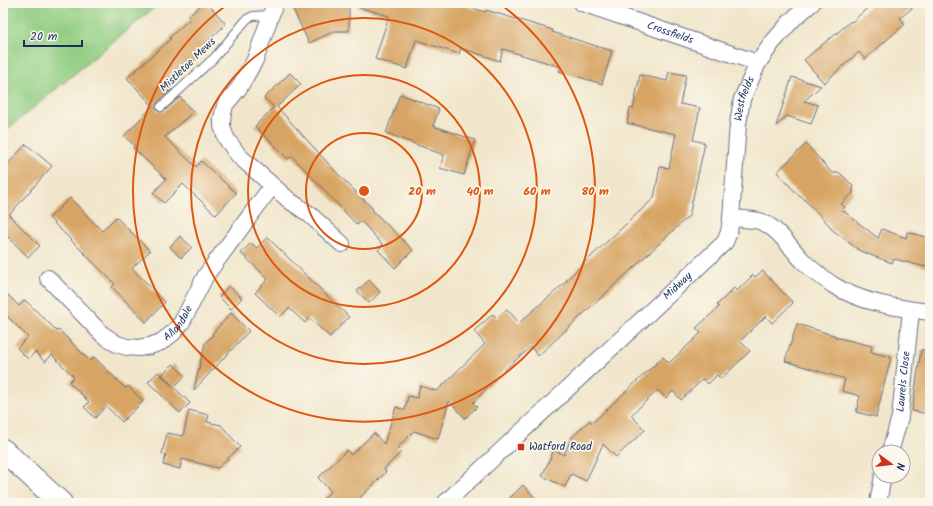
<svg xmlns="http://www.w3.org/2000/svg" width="933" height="506" font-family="Kalam,sans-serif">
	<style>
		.green { fill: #91cd82; stroke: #567e70 }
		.building { fill: #d7a463 }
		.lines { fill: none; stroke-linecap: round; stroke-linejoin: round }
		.service-casing { stroke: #666f84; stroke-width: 10 }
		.minor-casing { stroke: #666f84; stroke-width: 18 }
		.secondary-casing { stroke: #666f84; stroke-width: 24 }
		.service { stroke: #fff; stroke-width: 8 }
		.minor { stroke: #fff; stroke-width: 16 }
		.secondary { stroke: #fff; stroke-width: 22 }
		.ring { fill: none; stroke: #de5710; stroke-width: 2 }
		.poi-dot { fill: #c8321e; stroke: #fbf7ec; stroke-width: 1.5 }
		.labels { text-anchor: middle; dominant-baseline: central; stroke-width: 3.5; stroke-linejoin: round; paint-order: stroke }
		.street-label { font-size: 11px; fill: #1b2f5e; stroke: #fbf7ec }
		.poi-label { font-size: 11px; fill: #1b2f5e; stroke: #fbf7ec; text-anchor: start }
		.centre { fill: #de5710; stroke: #fbf7ec; stroke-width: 2 }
		.ring-label { font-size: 12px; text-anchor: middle; font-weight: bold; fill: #de5710; stroke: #fbf7ec; stroke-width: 3.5; stroke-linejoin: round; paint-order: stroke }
	</style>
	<rect width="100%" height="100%" fill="#fbf7ec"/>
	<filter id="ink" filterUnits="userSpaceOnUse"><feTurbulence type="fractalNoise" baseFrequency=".025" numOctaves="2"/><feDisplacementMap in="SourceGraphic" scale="8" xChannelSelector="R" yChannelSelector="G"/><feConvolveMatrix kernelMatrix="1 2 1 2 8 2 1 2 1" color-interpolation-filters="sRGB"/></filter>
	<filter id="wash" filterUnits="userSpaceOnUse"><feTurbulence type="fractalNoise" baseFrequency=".012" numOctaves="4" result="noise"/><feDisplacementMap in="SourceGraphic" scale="16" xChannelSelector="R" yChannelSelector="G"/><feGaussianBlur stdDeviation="0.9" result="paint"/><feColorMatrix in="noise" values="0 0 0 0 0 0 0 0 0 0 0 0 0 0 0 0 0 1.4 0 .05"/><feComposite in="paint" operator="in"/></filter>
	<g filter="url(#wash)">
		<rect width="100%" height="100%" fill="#f1e6cb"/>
		<path class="green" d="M3,3H160L3,133Z"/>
		<g id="blocks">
			<path class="building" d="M203,3H207L226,24L205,44L208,47L168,85L172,89L157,103L156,108L159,112H163L180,97L193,112L165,137L196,167L201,161L236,193L216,215L183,184L164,203L153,193L166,179L133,148L135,146L124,136L153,106L127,78L171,39L169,38L191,18L189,16Z
				M290,3H349V31H335L309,43Z
				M358,3H456L485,12L486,10L553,30L552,32L612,51L602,84L559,71L561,67L503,49L500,61L461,48L459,54L416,40L407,69L375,59L389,16L358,7Z
				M873,3H918L900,18L905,24L865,59L859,52L824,83L804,60L830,38V39L851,21L852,22Z
				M669,72L686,75L680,104L700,108L693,140L705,143L689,216L538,356L531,347L501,373L473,403L477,407L465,418L449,401L438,439L414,431L397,448L401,452L384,469L386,472L355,503H319L331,491L318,478L347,450L351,455L374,433L384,444L396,407L405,410L408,396L417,398L420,386L437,391L485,344L474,331L493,314L497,318L507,309L519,323L567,281L566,280L654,198L660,167L669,168L676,134L627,123L630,108L633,109L640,75L667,81Z
				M290,73L301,84L277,107L337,173L373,209L372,210L413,250L395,268L378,250L383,245L361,221L357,225L292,156L288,159L255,126L274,107L264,98Z
				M792,77L821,86L804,101L818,105L811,124L787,116L776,126Z
				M400,94L439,109L433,126L475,140L464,175L440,168L444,155L386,133Z
				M26,144L52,166L9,215L40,246L28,257L3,232V169Z
				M806,144L832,173H840L853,186V193L841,204L845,207L842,210L878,238L882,229L906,238L907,232L930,238V268L894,259L892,263L860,251L830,228L831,227L801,196L800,197L777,172Z
				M70,198L102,231L116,217L150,251L132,268L165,302L146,322L112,287L115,284L49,218Z
				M180,236L192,247L181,258L170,247Z
				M267,237L349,317L330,337L309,318L305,323L289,308L280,317L255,293L268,279L241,253L251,243L257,248Z
				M763,271L793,303L772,323L766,316L740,341L750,351L721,379L717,375L708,384L703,379L681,400L673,391L666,398L658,390L631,415L645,430L616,457L603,444L586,481L571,474L565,487L542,476L554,450L564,455L571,438L590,420L592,423L663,357L669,363L701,333L696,328L719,307L717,305L734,288L737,291L753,275L755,277Z
				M369,280L380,292L369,303L357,291Z
				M229,286L242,298L231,309L219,297Z
				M3,290L19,306L25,300L57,331L59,330L90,361L94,357L125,388L128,386L143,401L122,422L106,406L95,418L84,407L89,402L69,382L74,377L52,355L45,362L35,352L28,359L17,348L28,337L3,312Z
				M231,313L249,331L194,390L205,343L213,335L212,334Z
				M797,324L836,336L835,337L872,346L871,352L891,357L876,417L856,412L860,396L842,391L845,379L785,361Z
				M921,350H930V414L912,411Z
				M173,364L185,376L174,387L162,375Z
				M158,372L190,403L180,413L148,382Z
				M189,410L209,415L207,422L221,425L240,447L218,468L182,459L180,469L163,465L166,455L162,454L167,433L183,436Z
				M523,485L540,503H505Z"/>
		</g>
	</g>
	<g filter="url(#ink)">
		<use href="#blocks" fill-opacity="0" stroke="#666f84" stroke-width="1"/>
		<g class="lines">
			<g class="service-casing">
				<path id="service" d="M161,107L214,58L247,19L253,16L270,15"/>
			</g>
			<g class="minor-casing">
				<g id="minor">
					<path d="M275,3L255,60L239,88L225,105L222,118V126L226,138L239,156L290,201L309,214L342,244"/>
					<path id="s1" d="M582,3L758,63"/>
					<path d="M731,218C740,219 750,219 759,221C777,226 791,249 804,262C812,270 823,278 833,285C862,303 897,308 930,312"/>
					<path id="s2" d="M48,278L102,334L117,344L127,347L138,348L150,346L161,342L173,333L182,322L206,275L272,186"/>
					<path id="s3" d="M890,452L900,417L911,310"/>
					<path id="s4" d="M445,503L725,242L729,232L731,218L738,124L742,99L758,63L772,43L792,20L812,3"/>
					<path d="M878,503L883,476"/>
				</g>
			</g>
			<g class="secondary-casing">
				<path id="secondary" d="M3,450L61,503"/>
			</g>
			<use href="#service" class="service"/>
			<use href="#minor" class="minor"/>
			<use href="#secondary" class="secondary"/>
		</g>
	</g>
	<g class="ring">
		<circle cx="364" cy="191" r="58"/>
		<circle cx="364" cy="191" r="116"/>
		<circle cx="364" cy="191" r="173"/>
		<path d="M500 4A231 231 0 1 1 228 4"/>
	</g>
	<rect class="poi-dot" x="517" y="443" width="8" height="8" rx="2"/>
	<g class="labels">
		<g class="street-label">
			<text stroke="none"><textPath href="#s1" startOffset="93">Crossfields</textPath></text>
			<text transform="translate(188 65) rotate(-44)">Mistletoe Mews</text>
			<text stroke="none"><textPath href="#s4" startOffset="528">Westfields</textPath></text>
			<text stroke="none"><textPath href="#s4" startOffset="318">Midway</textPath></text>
			<text stroke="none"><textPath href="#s2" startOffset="167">Allandale</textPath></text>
			<text stroke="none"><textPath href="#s3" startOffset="72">Laurels Close</textPath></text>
		</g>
		<g class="poi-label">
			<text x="529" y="447">Watford Road</text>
		</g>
	</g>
	<circle cx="364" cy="191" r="6" class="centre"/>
	<g class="ring-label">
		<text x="422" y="195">20 m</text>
		<text x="480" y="195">40 m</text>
		<text x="537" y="195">60 m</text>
		<text x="595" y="195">80 m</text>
	</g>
	<rect width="933" height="506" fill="none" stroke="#fbf7ec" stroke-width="16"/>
	<g transform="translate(891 464) rotate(105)"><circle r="19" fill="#fbf7ec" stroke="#a1a7b3"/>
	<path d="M0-3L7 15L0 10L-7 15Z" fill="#c8321e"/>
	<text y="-6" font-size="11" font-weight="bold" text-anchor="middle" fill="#1b2f5e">N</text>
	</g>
	<path d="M24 40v6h58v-6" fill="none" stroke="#1b2f5e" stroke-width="2"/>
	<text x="30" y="40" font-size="12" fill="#1b2f5e" stroke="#fbf7ec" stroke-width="3" paint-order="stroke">20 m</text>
</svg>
